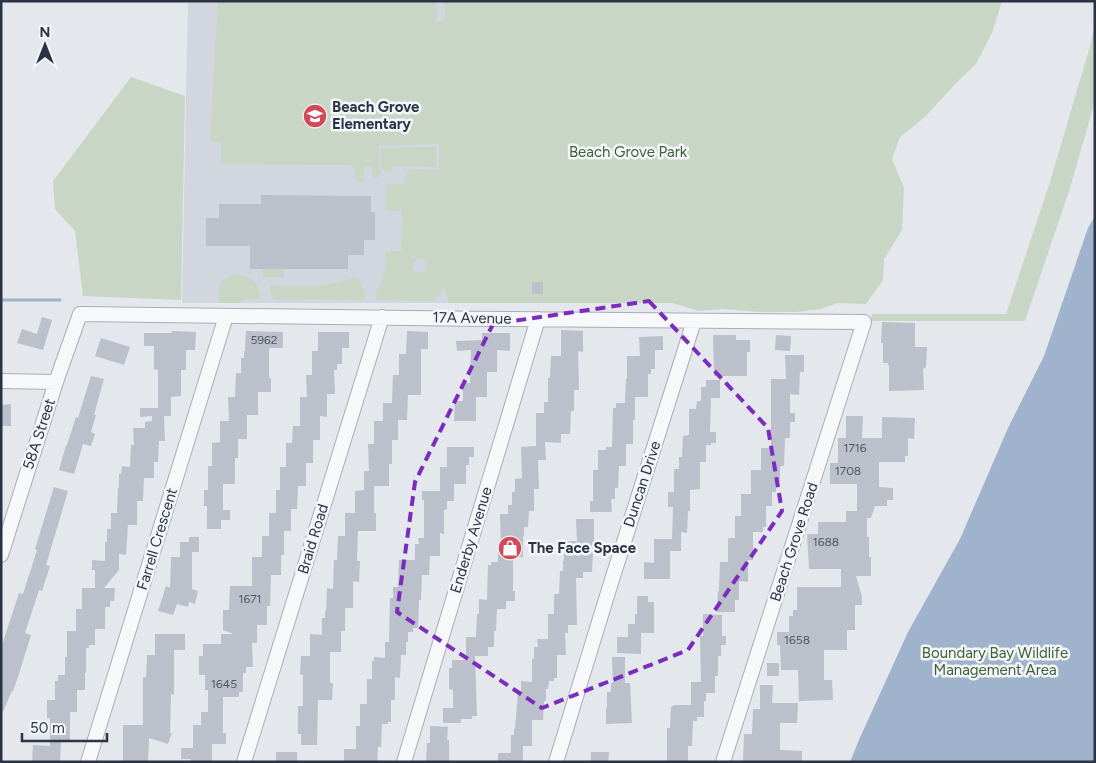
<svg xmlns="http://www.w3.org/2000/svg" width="1096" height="763" font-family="Figtree,sans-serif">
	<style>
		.built { fill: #d2d6de }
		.green { fill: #c9d6c5; fill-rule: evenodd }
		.water { fill: #9fb4cc }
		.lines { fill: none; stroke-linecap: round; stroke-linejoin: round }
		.stream { stroke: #9fb4cc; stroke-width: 3 }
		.building { fill: #bbc0ca }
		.minor-casing { stroke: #a9aeb7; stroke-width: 16 }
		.minor { stroke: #f7f8fa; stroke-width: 14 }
		.marked { fill: none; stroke: #7b2cbf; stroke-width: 4; stroke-dasharray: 10 6; stroke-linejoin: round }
		.labels { text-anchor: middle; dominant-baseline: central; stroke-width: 5; stroke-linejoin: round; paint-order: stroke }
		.number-label { font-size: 12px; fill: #4f5766 }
		.poi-label { font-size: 15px; font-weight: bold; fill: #2b3445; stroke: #f4f6f9; text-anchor: start }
		.park-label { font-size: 15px; fill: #3f6138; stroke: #f4f6f9 }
		.street-label { font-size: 15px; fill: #2b3445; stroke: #f4f6f9 }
	</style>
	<rect width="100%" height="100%" fill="#e4e7ec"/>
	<path class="built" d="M188,1H445L444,290L448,303H182Z"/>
	<path class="green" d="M218,1H437V21H445V1H1002L992,33L976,64L959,80L925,117L900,137L892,159L904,188L902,230L884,259L883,280L866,304L837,303L821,309L797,312H760L722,309L699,311L672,303H448L444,288L434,301L376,300V294L383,281L384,273L386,266L385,252L401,251L402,211H385C387,202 383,192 389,184L391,185L393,183L399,185L402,184L405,177L411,169L439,170V144L379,145V169L382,172L376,179L373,178L372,167H364L363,181L360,183L358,182C354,176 357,170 350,165L221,164V142H210ZM418,258L425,260L427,264L425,270L421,273L416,272L413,268V263Z
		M1095,24V101L1070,188L1025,321H871L872,314H1006L1050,182L1090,46Z
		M131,77L185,96L181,300L83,296L75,231L55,209L53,181Z
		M436,147V167L393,166L391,172L381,170V148Z
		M263,269H284V277H263Z
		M236,274C251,276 260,284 260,299H246L239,303H219C218,287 220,278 236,274Z
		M354,277L358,278L365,291V300L274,299L271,294L269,286L272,285L281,286H320L344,281L348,278Z"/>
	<path class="water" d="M1095,216V762H850L858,742L908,632L960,539L1008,428L1044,356L1088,228Z"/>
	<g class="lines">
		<path class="stream" d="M1,300H60"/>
	</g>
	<path class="building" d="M261,195L371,196V212H375V240H364V255H348V269H250V246H206V218H219V204H261Z
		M532,282H543V294H532Z
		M42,317L52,320L43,350L17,343L22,329L37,334Z
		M882,322L915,323V347H927L926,367L923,369L924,390L889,391V365H888V363H883V343H881Z
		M561,330L583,331V352L578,351L579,390H574V411H571L570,434H561V443L545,442L546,460H538L539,489H534V511H529L528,527H524V536H523V557H513V591H515V601H506V609H497L496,631H494V647H488V656H475L477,716H472V719H461V723H443V708H453V690L449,689V668H452V660H466V637H476L477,614H479V599L487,600L488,565H491V562H498V548H501L500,514H508V505H512V492H515V479L522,478L521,447L536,446V413H544V402H548V378H550L551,356H561Z
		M172,331L196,332L195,350H186V370H181V396L171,397V416H164L165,441H159L158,462H154V478H144L143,501H137V525H128L126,555L119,554V570L104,588H115L114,601H110V607H105V629H95V645H89V648H86V673H85V690H77V712H70V740H61L60,762H32L33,745L50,746V718H47V700H55V681H58V675H65V657H67V631H76V609H82V588H95V570H92V560L105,561V542H107V529H111V513H117L118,488H119V474H121L122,466L130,467L131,445H134L133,428H145V422L152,421V416L140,417V408H158V370L154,369V346H144V333H171Z
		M246,331L283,332V348H269V378H271V392H258V415H247V439H238V458H235V484H223V510H230V520H221V529H207V506H204V490H208V466H212V443L220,442V421H229L228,397H235L236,373H241V358H244V351H245Z
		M407,331L428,332V349H421V395H408L407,420H398V440H392V464H389V486H374V513H376V531H358L357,561H360L359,582L353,581V608H345V631H341V652H330V683H333L332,700H318L317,745H301V734H298V706H303V675L300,674L301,656H310V634L322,635V618H325V611H326L327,588L333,589L334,560H337L338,536H345V513H355V491L364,490V471H369L368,444H374V421H383V403H392L393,375H399V354H406Z
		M318,332H349V348H342V364H337V370H334L335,394H327V417L320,416V440H313V463H306V486H298L297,509H291V531H284V555H281V575H271L270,606H267V625H257V643H252L253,667H246V673H243V692H239V697H223V733H226V744H212V762H191V759H181V748H193V725H201V712H208V690H205V675H199V656H203V644H221V634H234L223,630V610H229L230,586H252V557H262V536H269V513H276V490H280V467H286V443H292L293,426H300V397H307L306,375H312V351H318Z
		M482,333H510V351L497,350V372H487V397H476V421H454L455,401H463V383H470L471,350L457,351L456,341L482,340Z
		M713,335H736V340H750V352H747V376H714Z
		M776,335L791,336L790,351L775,350Z
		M663,336V350H655V369H651V374H648V397H635V420H633V444H626V466H619L618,488H615V499H611L612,512H590V501H593V470H598V450H606V447H612L613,408H616V403H625L626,379H627V356H640L639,337Z
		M101,338L130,347L124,365L95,356Z
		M785,355H804V372H800L799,395L790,394V413H795V422H790V438H785L784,466H780V482H776V492H772V506H766V527H763V532H753V560H748V582L739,581V600H735V612H717L718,591H719L720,562H728V538H735V516H741V494H751V470H761V448H771V379H786Z
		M91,376L104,379L94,415H96L91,432L95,434L91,446L83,444L74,474L59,470L66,445H67L76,417L78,418Z
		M706,380H720V398H711L710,432H716V443H711V445H706V462H700V489L690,490V511H688L687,533L681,532V551H670V579H644V562L654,563V539H672L673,507H668V492H674V469H679V457H682L683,436L689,435V409H696L697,401H701V387H706Z
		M11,404V426H1V405Z
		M846,416H863L862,438H882V417L915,418L914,439L908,438V456H905V462H879V487L893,488V500H887V506H875L871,518H867V537H869V557H871V576H856L862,597V605H855V630H847V650H824V680H832L833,700L799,701L798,670H781L780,645H777V632H789V616H793V610H797V587H841V569H809L807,534H818V522H846V511H857V484H830V463H838V438H846Z
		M447,447H474V457H469V465H466V484H454V501H447V509L444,510V534L440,533V556H430L429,575H422L421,600H419L418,628H413V632H408V642H406V655H401L400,678L395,677V700H391V722H388V724H382L381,747H378L377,762H344V749H356V726H360V704H367V679H372V661H374V657L385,658V642H389L390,598H393V587H398L399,560H415V544H419L418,538H424V500H422V491H440V467H447Z
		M54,487L68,491L46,565L50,566L42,591L39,590L25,633L31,635L19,674L13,691H12L1,716V648L19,593L23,594L37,550L35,549Z
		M576,519H594V540H602V551L593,552L592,572H583V578H576L577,625H568V633H565L566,655H557V678H554V681H549L548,689H546V701H544L543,720H532V746H523V762H498V753H511V735H514V729H515L518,692H521V681L532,682V659H534V647H538L537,639H548V614H554V594H559L560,571H563V561H564V541H577Z
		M189,537H199V552H192V589L198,591L195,604L189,602L188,607L177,604L173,615L158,611L166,586L170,588L171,557H180V542H189Z
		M637,596H648V602H654V633H641V654L617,653V637H628V624H635V614H637Z
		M703,614L722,615V636H726V645H721V656H718V676H715V693H706V701H704V717H697V721H693L692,746H688V762H667V728H670L671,707L675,705H691V682H701L700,636H703Z
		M155,634H185V650H174V695L171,694L170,733H172L168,744L149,738L148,762H123V725H143V677H146L147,655H155Z
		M612,657H625V683H630L632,723L606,724V708H607V692H611V683H613Z
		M767,663H779V676H767Z
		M760,685H773L772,703H798L797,723H780V750L802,751V762H743L744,734H752L753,709H760Z
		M430,726L448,727L447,740H449V762H426L427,743H430Z
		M276,752H297V762H276Z
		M591,752H609L608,762H591Z"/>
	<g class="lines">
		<g class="minor-casing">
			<path id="minor" d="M1,381L56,382
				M1,555L56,382L80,314C341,317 603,321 864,322L723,762
				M88,762L226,316
				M244,762L382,317
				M404,762L538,319
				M556,762L610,586L694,321"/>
		</g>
		<use href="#minor" class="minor"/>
	</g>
	<path class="marked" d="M649,301L768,428L782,511L688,650L542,708L397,612L415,482L493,324Z"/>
	<defs>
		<g id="school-disc" transform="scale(1.25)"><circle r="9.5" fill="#d1495b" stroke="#f4f6f9"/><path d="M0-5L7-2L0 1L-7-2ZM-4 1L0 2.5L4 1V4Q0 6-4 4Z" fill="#fff"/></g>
		<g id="shop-disc" transform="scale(1.25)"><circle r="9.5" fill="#d1495b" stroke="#f4f6f9"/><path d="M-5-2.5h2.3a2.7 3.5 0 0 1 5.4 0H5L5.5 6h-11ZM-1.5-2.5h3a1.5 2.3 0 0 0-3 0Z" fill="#fff"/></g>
	</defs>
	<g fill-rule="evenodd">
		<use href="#school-disc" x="315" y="116"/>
		<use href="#shop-disc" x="510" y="548"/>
	</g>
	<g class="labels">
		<g class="number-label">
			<text x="264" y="340">5962</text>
			<text x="855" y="448">1716</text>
			<text x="848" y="471">1708</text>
			<text x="826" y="542">1688</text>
			<text x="250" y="599">1671</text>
			<text x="797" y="640">1658</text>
			<text x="224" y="684">1645</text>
		</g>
		<g class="poi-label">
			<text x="332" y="107">Beach Grove<tspan x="332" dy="17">Elementary</tspan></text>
			<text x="528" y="548">The Face Space</text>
		</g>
		<g class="park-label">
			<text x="628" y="152">Beach Grove Park</text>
			<text x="995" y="653">Boundary Bay Wildlife<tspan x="995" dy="17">Management Area</tspan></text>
		</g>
		<g class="street-label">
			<text transform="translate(472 318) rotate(1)">17A Avenue</text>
			<text transform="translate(39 434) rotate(-72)">58A Street</text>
			<text transform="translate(642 484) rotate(-72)">Duncan Drive</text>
			<text transform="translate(157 539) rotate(-73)">Farrell Crescent</text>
			<text transform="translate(313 539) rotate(-73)">Braid Road</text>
			<text transform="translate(471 540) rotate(-73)">Enderby Avenue</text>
			<text transform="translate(794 542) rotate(-72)">Beach Grove Road</text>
		</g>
	</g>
	<rect width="1096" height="763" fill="none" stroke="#2b3445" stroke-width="5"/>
	<g transform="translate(45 45)" stroke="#f4f6f9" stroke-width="4" paint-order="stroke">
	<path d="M0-4L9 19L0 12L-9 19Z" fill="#2b3445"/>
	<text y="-8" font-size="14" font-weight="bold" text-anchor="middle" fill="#2b3445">N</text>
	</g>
	<path d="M22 733v8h85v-8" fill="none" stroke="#2b3445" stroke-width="2.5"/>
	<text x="30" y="733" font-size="15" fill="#2b3445" stroke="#f4f6f9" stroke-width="4" paint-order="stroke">50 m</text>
</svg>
